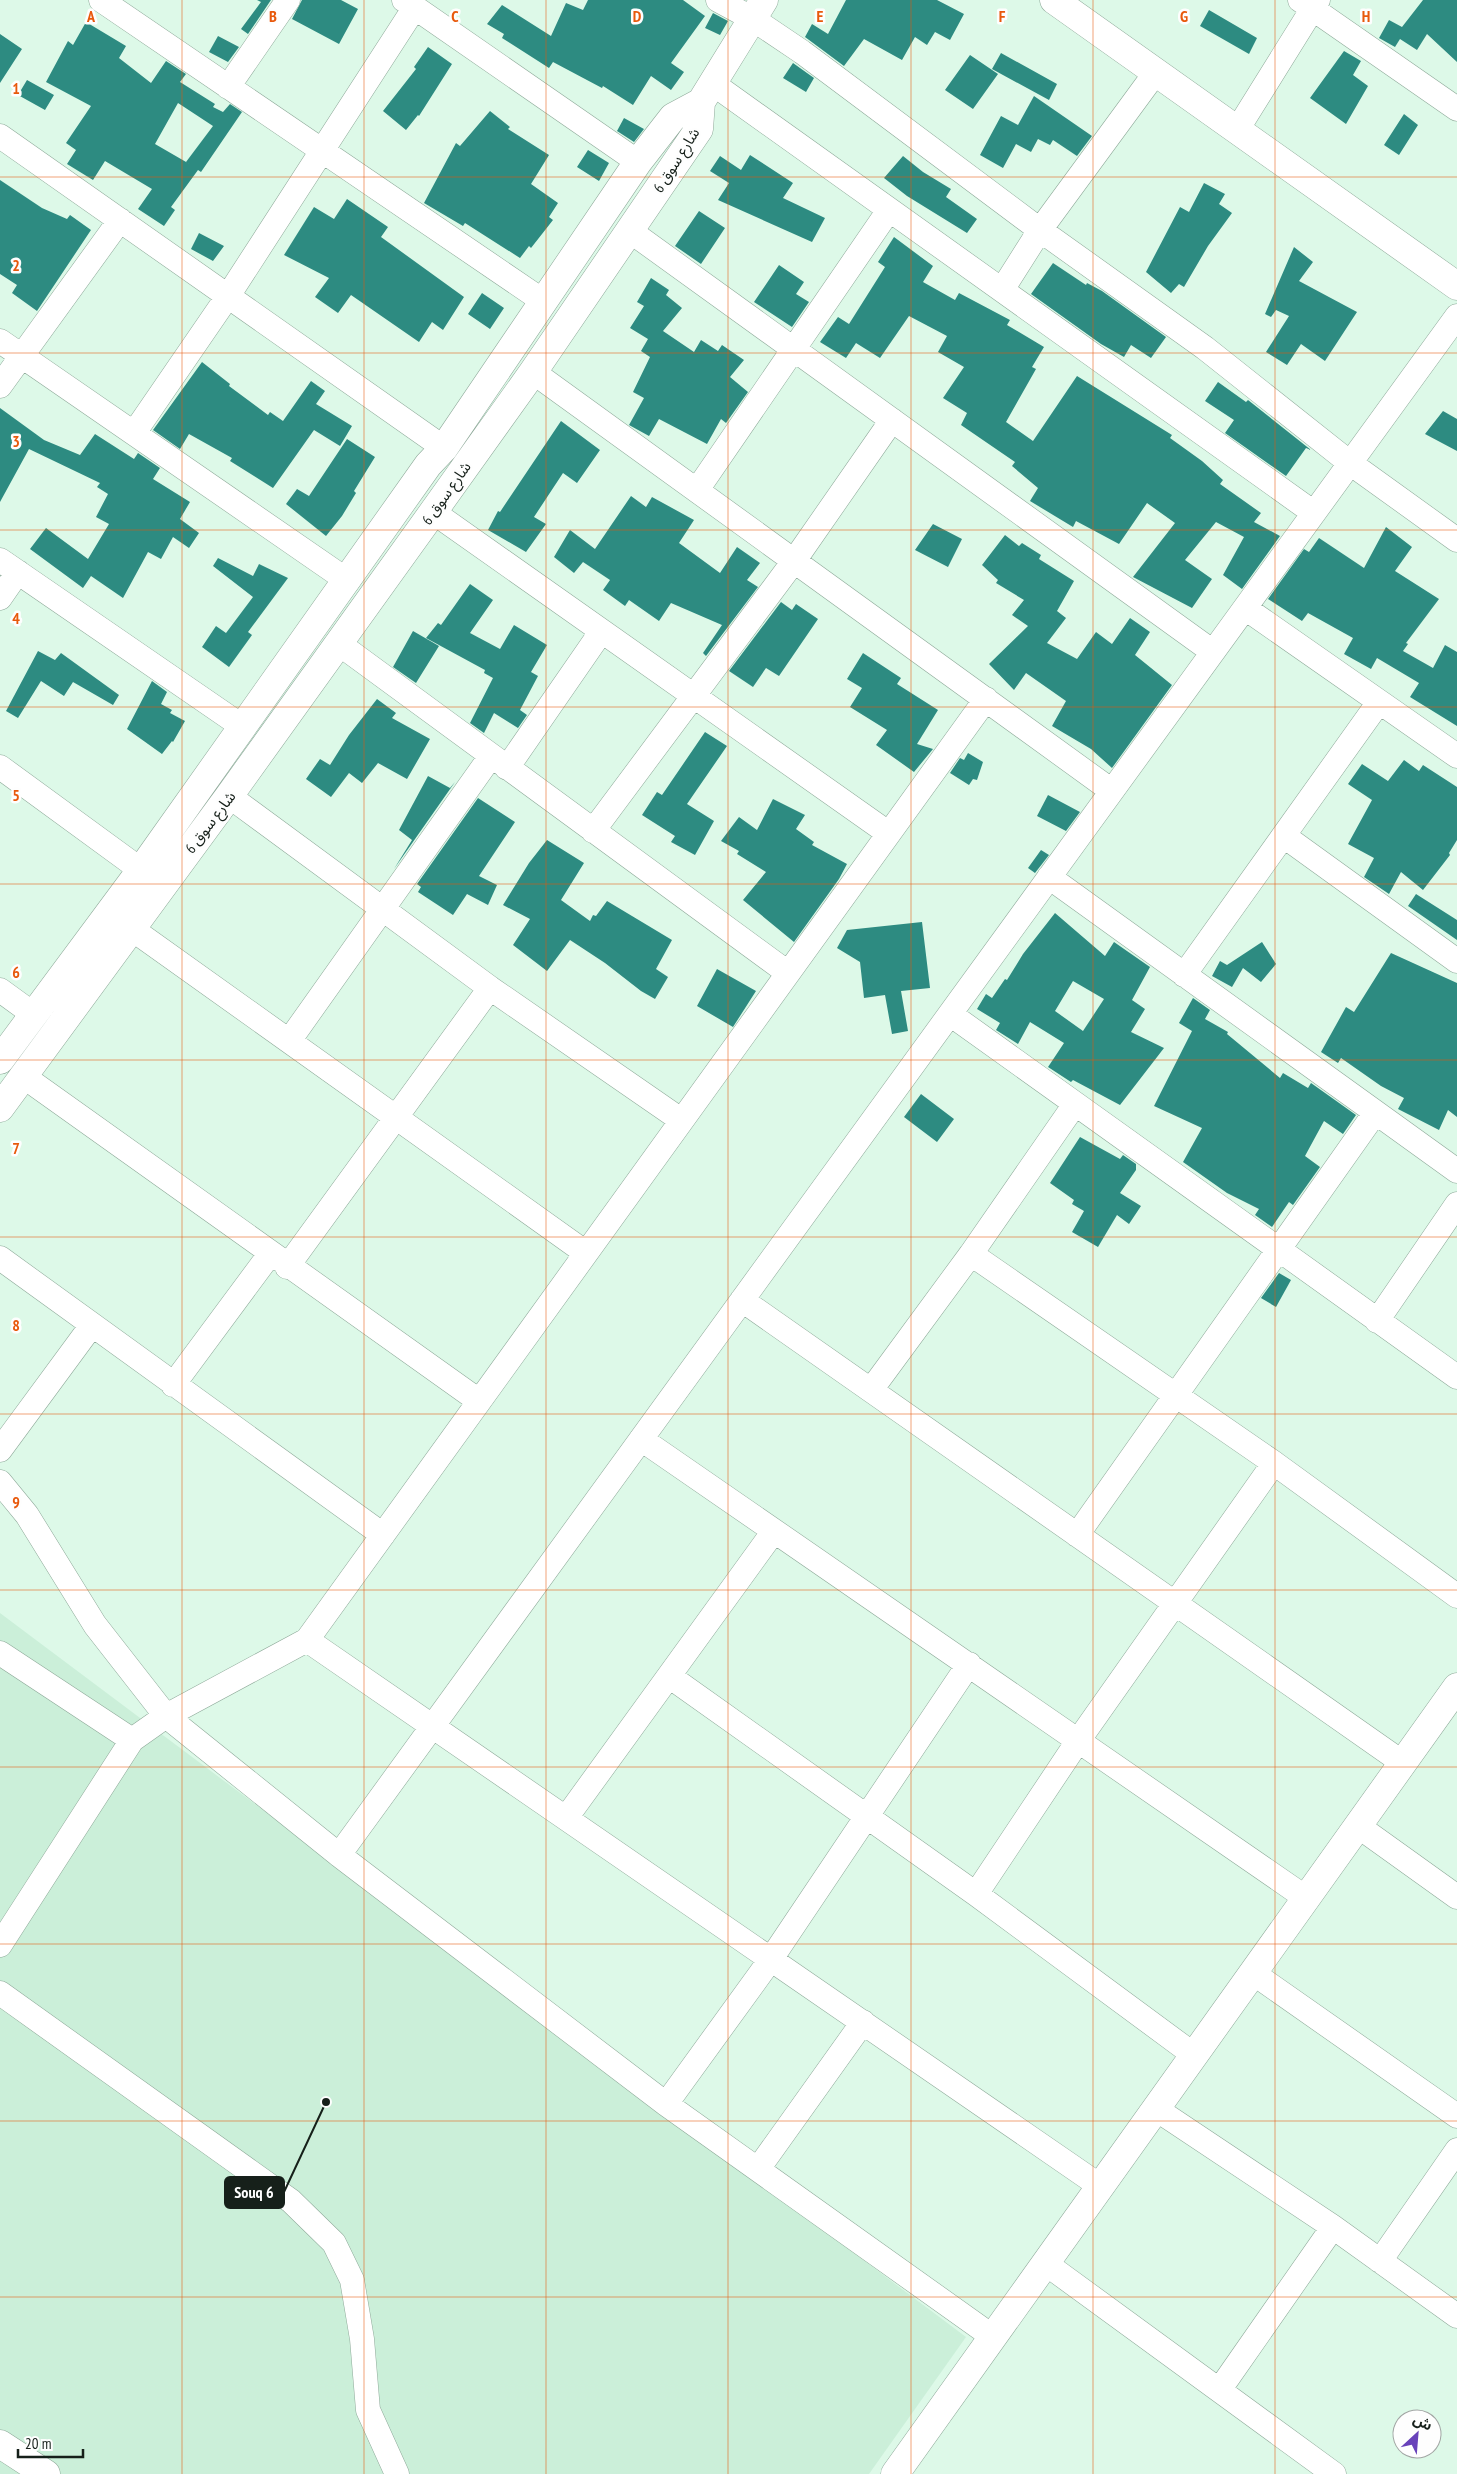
<svg xmlns="http://www.w3.org/2000/svg" width="1457" height="2474" font-family="'PT Sans Narrow','Noto Sans Arabic',sans-serif">
	<style>
		.built { fill: #cbefd9 }
		.building { fill: #2d8b81; fill-rule: evenodd }
		.lines { fill: none; stroke-linecap: round; stroke-linejoin: round }
		.minor-casing { stroke: #8ea999; stroke-width: 25 }
		.tertiary-casing { stroke: #8ea999; stroke-width: 29 }
		.minor { stroke: #fff; stroke-width: 24 }
		.tertiary { stroke: #fff; stroke-width: 28 }
		.grid { fill: none; stroke: #e8590c; stroke-width: 1; stroke-opacity: 0.55 }
		.labels { text-anchor: middle; dominant-baseline: central; stroke-width: 5; stroke-linejoin: round; paint-order: stroke }
		.street-label { font-size: 15px; fill: #16201a; stroke: #fefefe }
		.grid-label { font-size: 16px; text-anchor: middle; font-weight: bold; fill: #e8590c; stroke: #fefefe; stroke-width: 5; stroke-linejoin: round; paint-order: stroke }
		.leader { fill: none; stroke: #16201a; stroke-width: 2 }
		.callout-dot { fill: #16201a; stroke: #fefefe; stroke-width: 2 }
		.callout { fill: #16201a; stroke: #16201a; stroke-width: 2 }
		.callout-label { font-size: 16px; text-anchor: middle; font-weight: bold; fill: #fff }
	</style>
	<rect width="100%" height="100%" fill="#ddf9e8"/>
	<path class="built" d="M0,1613L966,2337L869,2474H0Z"/>
	<path class="building" d="M257,0H271L248,34L241,29L261,2Z
		M302,0H341L358,9L339,44L292,19Z
		M588,0H683L705,16L671,63L684,72L671,90L651,76L633,105L603,86L602,88L553,62L549,68L502,38L504,34L487,24L502,5L551,36L566,3L583,10Z
		M846,0H937L964,14L950,40L935,32L927,45L915,37L902,60L864,39L844,66L805,37L812,24L828,34Z
		M1423,0H1457V62L1427,34L1417,50L1400,39L1395,47L1379,38L1389,20L1402,27Z
		M1209,10L1257,38L1249,54L1200,26Z
		M713,13L728,21L720,35L705,28Z
		M86,22L126,46L119,58L151,83L166,61L186,74L180,82L215,104L213,107L223,112L230,104L242,112L201,172L198,170L171,207L175,210L164,226L138,209L152,189L105,161L93,180L67,164L76,150L66,143L91,106L46,82L68,41L73,45ZM178,103L213,126L186,162L193,166L155,144Z
		M0,34L22,49L0,83Z
		M218,36L239,47L228,62L209,52Z
		M428,47L452,64L419,116L418,115L406,130L383,111L416,69L414,67Z
		M1344,51L1361,61L1353,75L1368,86L1346,124L1310,98Z
		M1001,53L1057,84L1049,100L992,69Z
		M970,55L998,74L973,109L945,90Z
		M793,63L814,78L806,92L783,78Z
		M27,80L54,95L45,110L18,95Z
		M1034,96L1092,136L1077,156L1053,140L1050,145L1038,139L1031,152L1016,144L1003,168L980,155L1001,116L1018,125Z
		M490,111L510,127L508,129L549,155L531,184L558,203L549,217L553,220L531,248L529,246L520,258L465,223L463,226L424,203L456,143L460,146Z
		M1404,114L1418,125L1399,155L1384,145Z
		M624,118L644,129L634,142L617,131Z
		M588,150L609,163L599,181L577,167Z
		M750,155L793,183L783,198L825,218L812,242L718,200L729,183L710,171L720,156L741,170Z
		M903,156L923,172L951,189L946,197L977,219L967,233L907,196L884,178Z
		M0,180L42,208L67,219L70,215L91,230L37,311L12,293L17,285L0,274Z
		M1204,183L1225,194L1219,204L1232,213L1208,246L1184,287L1179,284L1171,293L1146,272L1180,207L1189,212Z
		M347,199L388,227L381,237L464,297L443,330L432,322L419,342L351,295L338,313L315,297L329,278L284,255L314,207L334,219Z
		M699,211L725,228L701,264L675,246Z
		M199,233L224,246L213,261L191,249Z
		M894,237L933,266L923,282L955,300L959,293L1010,320L1007,325L1044,347L1032,367L1036,369L1006,422L1033,441L1077,376L1172,435L1170,438L1202,461L1223,480L1220,484L1261,513L1254,522L1280,536L1242,589L1223,575L1244,537L1216,522L1185,560L1212,579L1192,608L1133,577L1175,523L1147,503L1119,544L1076,521L1073,527L1030,501L1038,488L1012,466L1015,462L961,425L967,413L943,398L964,367L938,352L947,336L909,316L880,358L856,343L846,358L820,342L838,317L849,324L885,267L878,262Z
		M1294,247L1313,262L1299,281L1357,312L1325,361L1301,344L1287,365L1266,352L1289,316L1276,310L1271,317L1265,314Z
		M1053,263L1086,285L1087,283L1102,291L1166,337L1151,358L1131,345L1124,357L1101,344L1031,294Z
		M779,265L804,282L796,294L809,302L792,327L754,302Z
		M651,278L669,290L666,295L682,308L663,331L694,352L701,340L718,351L722,345L744,360L730,377L748,392L726,423L721,419L707,444L659,419L649,436L629,425L644,398L633,392L650,357L641,351L648,339L630,328L644,306L637,302Z
		M482,293L504,308L490,329L468,314Z
		M202,362L230,384L229,386L268,415L270,412L283,421L311,381L325,391L316,404L352,426L340,446L314,430L273,488L230,461L232,458L189,434L180,449L153,430Z
		M1218,382L1246,402L1248,400L1311,450L1306,448L1286,476L1225,433L1234,420L1205,401Z
		M0,408L44,440L80,455L95,434L134,459L138,453L160,468L153,479L190,502L180,519L199,533L189,548L173,537L161,559L148,552L123,598L91,576L83,588L30,549L46,528L88,559L109,524L96,517L108,494L97,487L100,483L29,449L0,502Z
		M1443,411L1457,419V451L1425,434Z
		M561,421L600,450L577,483L563,473L534,517L546,524L526,552L488,530L498,511L500,512Z
		M347,439L375,457L354,491L356,493L342,516L326,536L286,504L297,489L309,496Z
		M631,496L646,507L652,497L694,520L679,543L720,573L737,547L760,563L747,580L758,587L706,656L703,653L722,625L671,603L659,621L629,600L625,606L603,590L610,580L583,562L574,573L554,557L570,530L595,549Z
		M933,524L962,539L948,567L915,550Z
		M1386,527L1412,547L1395,571L1439,599L1406,643L1408,644L1403,651L1433,668L1445,645L1457,652V726L1410,697L1419,683L1377,658L1371,669L1344,654L1353,638L1308,613L1302,621L1268,599L1304,549L1309,552L1319,538L1364,568Z
		M1005,535L1019,546L1022,543L1041,555L1039,559L1074,581L1057,611L1066,618L1047,643L1077,659L1096,632L1112,644L1130,618L1150,632L1135,655L1172,685L1112,768L1091,749L1052,726L1066,701L1026,673L1014,690L989,664L1028,626L1012,615L1024,600L996,583L998,580L982,565Z
		M218,558L253,576L259,564L288,578L248,632L252,635L229,667L202,647L216,626L226,633L253,597L213,566Z
		M470,584L493,600L470,633L500,649L514,625L547,645L531,672L538,676L520,710L527,715L518,728L494,713L484,733L470,723L493,678L484,673L485,670L426,638L438,623L441,625Z
		M781,602L792,610L796,604L818,619L779,676L766,668L753,687L729,671Z
		M413,631L439,646L416,683L393,667Z
		M38,651L55,660L61,653L119,695L113,705L73,682L64,696L41,681L18,718L6,711Z
		M863,653L901,678L897,684L938,710L917,744L933,749L914,772L876,745L887,730L850,707L862,688L847,679Z
		M152,681L167,692L161,704L172,710L170,713L185,721L173,742L172,741L162,754L127,729Z
		M377,699L396,713L392,718L430,739L407,779L378,763L362,783L349,773L331,797L306,779L320,759L330,765L349,735Z
		M705,732L727,746L687,804L714,821L695,855L671,842L675,836L642,815L657,792L662,795Z
		M968,753L983,762L977,780L973,779L969,785L950,773L960,758L964,760Z
		M1404,760L1419,771L1423,765L1457,787V840L1449,853L1450,855L1423,890L1401,872L1389,894L1364,877L1374,858L1348,844L1372,800L1348,784L1362,764L1388,781Z
		M428,776L450,788L455,782L394,869L412,840L399,830Z
		M1048,795L1080,812L1066,831L1037,816Z
		M478,798L515,822L479,876L497,885L488,905L467,894L453,915L418,892L421,887L417,884Z
		M773,799L805,815L796,829L814,842L812,845L847,864L839,879L794,942L743,900L766,872L737,854L739,851L721,841L739,817L757,830Z
		M547,840L584,863L561,900L590,921L593,915L596,916L607,901L672,940L656,969L668,977L655,999L641,991L605,963L570,940L547,971L513,945L530,919L503,905L529,863Z
		M1041,850L1049,855L1035,873L1028,868Z
		M1416,894L1457,920V940L1408,906Z
		M1055,913L1105,956L1114,942L1150,967L1132,1000L1145,1009L1131,1032L1164,1048L1120,1105L1073,1080L1071,1082L1048,1067L1064,1043L1030,1022L1018,1044L996,1030L1000,1023L977,1009L986,994L992,998L1005,979L1007,980L1023,954ZM1073,981L1104,999L1083,1031L1055,1011Z
		M922,922L930,988L901,991L908,1031L892,1034L885,995L864,998L860,962L837,948L847,930Z
		M1262,942L1276,964L1261,982L1243,968L1232,987L1212,976L1220,961L1227,965Z
		M1391,953L1457,983V1117L1448,1110L1439,1130L1398,1109L1404,1098L1381,1086L1341,1058L1338,1063L1321,1052L1346,1007L1354,1012Z
		M717,969L756,991L733,1027L697,1006Z
		M1193,998L1210,1010L1205,1019L1228,1032L1227,1034L1280,1078L1283,1073L1308,1088L1311,1083L1356,1115L1343,1134L1324,1121L1305,1156L1320,1167L1293,1205L1289,1202L1272,1227L1255,1215L1259,1209L1227,1193L1183,1162L1202,1128L1154,1106L1192,1031L1179,1023Z
		M921,1094L954,1119L937,1142L904,1117Z
		M1080,1137L1120,1159L1123,1155L1136,1164V1170L1120,1193L1141,1206L1129,1224L1117,1215L1098,1247L1072,1232L1084,1211L1072,1204L1074,1200L1050,1183Z
		M1279,1273L1291,1280L1276,1307L1261,1298Z"/>
	<g class="lines">
		<g class="minor-casing">
			<path id="minor" d="M101,0L543,301
				M404,0L638,162
				M718,0L753,19L802,52L1040,230L1205,348L1350,463L1457,540
				M1300,0L1457,109
				M712,83L1314,513
				M228,87L288,0
				M1237,130L1318,0
				M0,136L444,448
				M630,231L1213,652
				M1002,290L1040,230L1156,72
				M0,341L348,581
				M533,372L1112,791
				M0,386L120,220
				M134,433L228,296L415,7
				M697,490L889,210
				M433,512L888,833
				M0,560L243,727
				M0,598L18,572
				M1245,608L1457,756
				M338,643L788,973
				M0,767L141,870
				M507,768L601,632
				M229,796L490,988L681,1120
				M593,831L794,561L892,420
				M1284,836L1457,961
				M1049,877L1457,1171
				M132,929L586,1253
				M1184,975L1379,702
				M0,990L33,1014
				M950,1014L1457,1377
				M289,1041L491,756
				M23,1076L479,1401
				M971,1254L1274,1463L1457,1596
				M0,1258L383,1535
				M287,1267L490,988
				M742,1300L1403,1763
				M1377,1321L1457,1204
				M173,1385L270,1254
				M871,1390L971,1254L1075,1104
				M641,1439L1306,1898
				M0,1450L92,1325
				M0,1482L27,1515L95,1625L166,1716L339,1855L666,2104L993,2337
				M1077,1535L1375,1113
				M307,1640L1100,2186
				M0,1653L132,1740
				M669,1676L976,1894L1194,2055
				M566,1818L774,1531
				M1358,1826L1457,1897
				M339,1855L1457,316
				M976,1894L1078,1741L1274,1463
				M0,1945L132,1740L166,1716L307,1640L986,699
				M1253,1973L1457,2116
				M0,1993L291,2201L334,2243L352,2280L362,2339L368,2410L397,2474
				M666,2104L771,1959L969,1664
				M1156,2109L1333,2227L1457,2316
				M758,2169L863,2022
				M1380,2261L1457,2150
				M1045,2263L1334,2474
				M1220,2389L1333,2227"/>
		</g>
		<g class="tertiary-casing">
			<path id="tertiary" d="M1054,0L1457,286
				M0,1060L141,870L428,465L444,448L638,162L673,117L701,102
				M0,1108L229,796L433,512L533,372L699,129L701,102L764,0
				M0,2444L46,2474
				M895,2474L1457,1687"/>
		</g>
		<use href="#minor" class="minor"/>
		<use href="#tertiary" class="tertiary"/>
	</g>
	<path class="grid" d="M182,0V2474M364,0V2474M546,0V2474M728,0V2474M911,0V2474M1093,0V2474M1275,0V2474M0,177H1457M0,353H1457M0,530H1457M0,707H1457M0,884H1457M0,1060H1457M0,1237H1457M0,1414H1457M0,1590H1457M0,1767H1457M0,1944H1457M0,2121H1457M0,2297H1457"/>
	<g class="labels">
		<g class="street-label">
			<text transform="translate(676 160) rotate(-58)">شارع سوق 6</text>
			<text transform="translate(446 493) rotate(-55)">شارع سوق 6</text>
			<text transform="translate(210 822) rotate(-53)">شارع سوق 6</text>
		</g>
	</g>
	<g class="grid-label">
		<text x="91" y="22">A</text>
		<text x="273" y="22">B</text>
		<text x="455" y="22">C</text>
		<text x="637" y="22">D</text>
		<text x="820" y="22">E</text>
		<text x="1002" y="22">F</text>
		<text x="1184" y="22">G</text>
		<text x="1366" y="22">H</text>
		<text x="16" y="94">1</text>
		<text x="16" y="271">2</text>
		<text x="16" y="447">3</text>
		<text x="16" y="624">4</text>
		<text x="16" y="801">5</text>
		<text x="16" y="978">6</text>
		<text x="16" y="1154">7</text>
		<text x="16" y="1331">8</text>
		<text x="16" y="1508">9</text>
	</g>
	<path class="leader" d="M326 2102L284 2192"/>
	<circle class="callout-dot" cx="326" cy="2102" r="5"/>
	<rect class="callout" x="225" y="2177" width="59" height="31" rx="5"/>
	<g class="callout-label">
		<text x="254" y="2198">Souq 6</text>
	</g>
	<g transform="translate(1417 2434) rotate(26)"><circle r="24" fill="#fefefe" stroke="#a1a5a3"/>
	<path d="M0-4L9 19L0 12L-9 19Z" fill="#6842ba"/>
	<text y="-8" font-size="14" font-weight="bold" text-anchor="middle" fill="#16201a">ش</text>
	</g>
	<path d="M18 2449v8h65v-8" fill="none" stroke="#16201a" stroke-width="2.5"/>
	<text x="25" y="2449" font-size="15" fill="#16201a" stroke="#fefefe" stroke-width="4" paint-order="stroke">20 m</text>
</svg>
